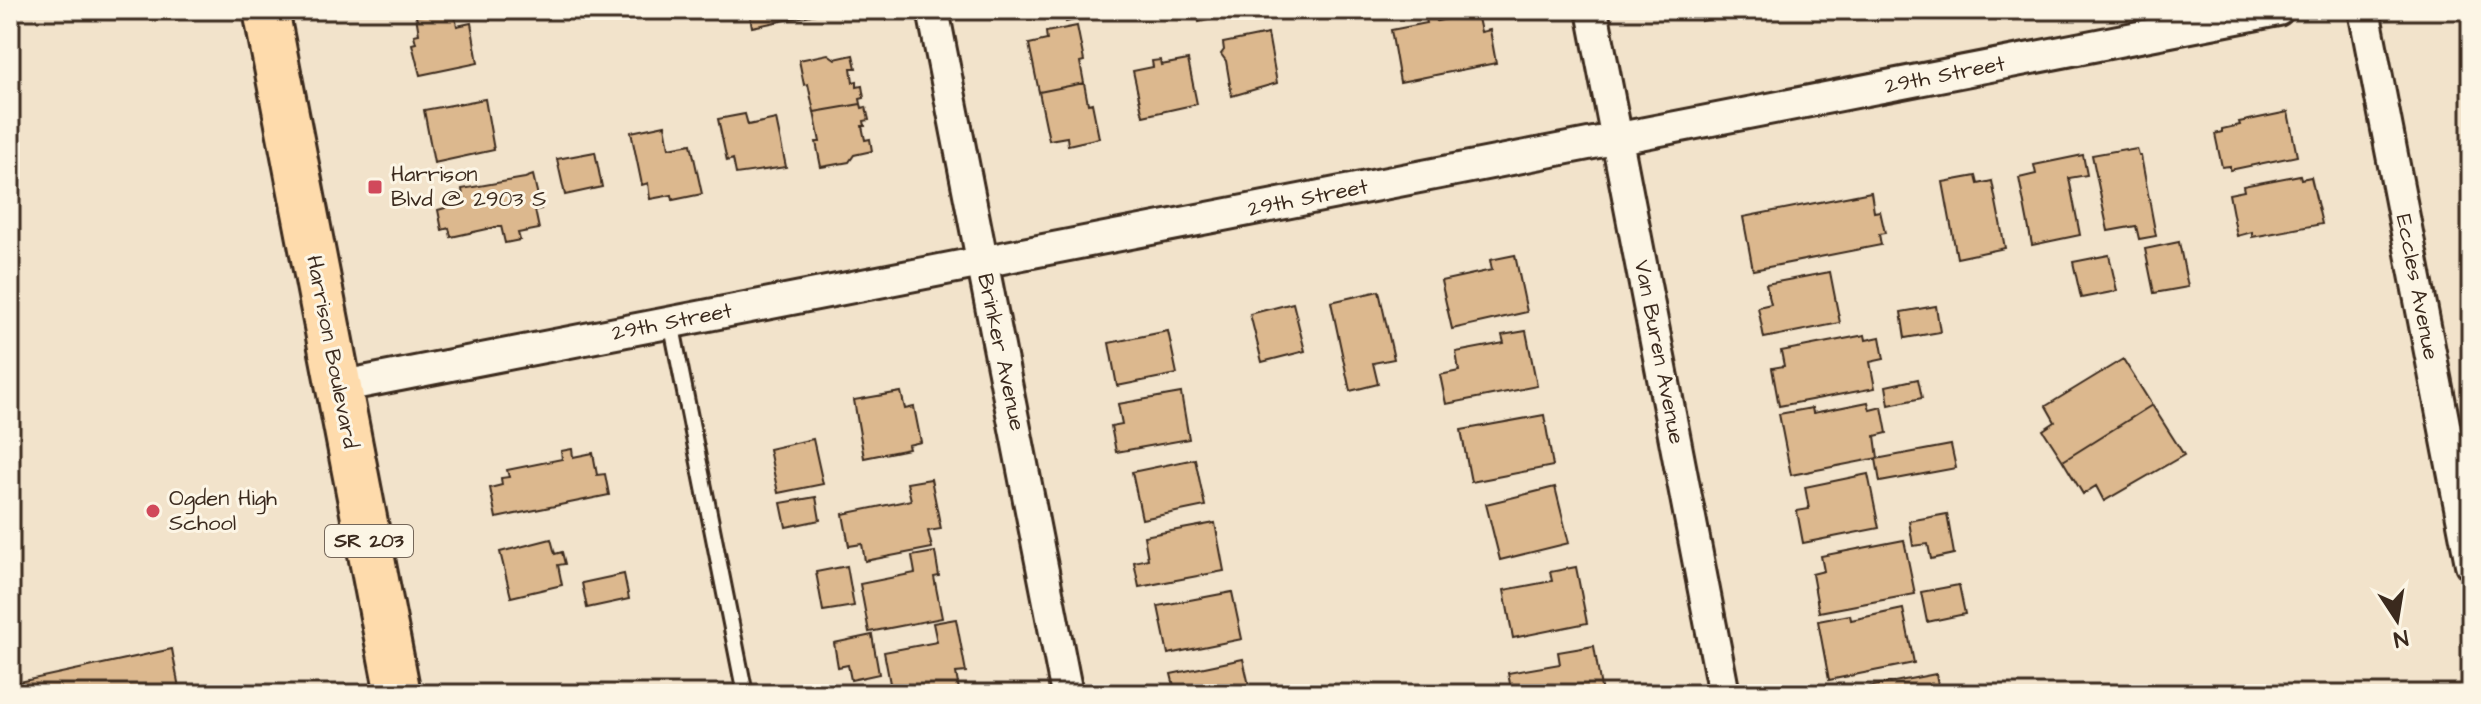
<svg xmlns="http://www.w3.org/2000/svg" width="2481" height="704" font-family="'Architects Daughter',sans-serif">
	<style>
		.building { fill: #dcb88e; stroke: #3b2a1e; stroke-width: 2 }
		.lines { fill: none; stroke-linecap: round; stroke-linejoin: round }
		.lane-casing { stroke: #3b2a1e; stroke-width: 20 }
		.street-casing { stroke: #3b2a1e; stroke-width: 36 }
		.primary-casing { stroke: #3b2a1e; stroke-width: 50 }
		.lane { stroke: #fcf5e5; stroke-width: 14 }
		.street { stroke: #fcf5e5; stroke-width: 30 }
		.primary { stroke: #fedbac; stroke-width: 44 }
		.poi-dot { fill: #d1495b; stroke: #fcf5e5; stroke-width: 3 }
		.labels { text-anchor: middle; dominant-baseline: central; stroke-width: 6; stroke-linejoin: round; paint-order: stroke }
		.shield { fill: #fcf5e5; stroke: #75675a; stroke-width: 2 }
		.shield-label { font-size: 20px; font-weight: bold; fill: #3b2a1e }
		.street-label { font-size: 22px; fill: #3b2a1e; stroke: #fcf5e5 }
		.poi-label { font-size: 22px; fill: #3b2a1e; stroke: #fcf5e5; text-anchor: start }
	</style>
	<rect width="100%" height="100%" fill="#f2e3cb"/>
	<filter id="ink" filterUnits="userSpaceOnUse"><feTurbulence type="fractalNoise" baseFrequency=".0125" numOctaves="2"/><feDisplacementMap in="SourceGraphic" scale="16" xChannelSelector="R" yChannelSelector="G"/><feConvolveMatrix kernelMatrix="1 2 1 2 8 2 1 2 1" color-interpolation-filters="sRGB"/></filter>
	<g filter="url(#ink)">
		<path class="building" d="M749,10H836L752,27Z
			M1063,10H1102V13L1066,22Z
			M1197,10H1221L1223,17L1199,22Z
			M1382,10H1434L1406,16L1405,12L1384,17Z
			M1699,10H1758L1701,21Z
			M454,11L457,26L471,23L478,63L420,75L412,44L416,43L414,35L419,34L416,16Z
			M1477,13L1481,32L1490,30L1496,63L1400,82L1391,30L1427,23L1426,19L1436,18L1437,21Z
			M1077,26L1084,61L1080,62L1084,83L1039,92L1029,44L1047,40L1046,32Z
			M1268,34L1277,83L1232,96L1226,61L1221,54L1224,50L1223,43Z
			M828,54L835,59L853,55L856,68H851L853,82L857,81V87L862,86L864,98L860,99L861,104L814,112L808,84L804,85L799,60Z
			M1160,60L1161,65L1188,60L1197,104L1143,116L1133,71L1153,67L1152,61Z
			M1084,83L1088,104L1092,103L1099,138L1068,145L1067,137L1049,140L1039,92Z
			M485,99L494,150L434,163L424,110Z
			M861,104L862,108L866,107L869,120L864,121L865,126H862L865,140L870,139L872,151L854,155L849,162L821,167L816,142H820L814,112Z
			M2288,112L2297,156L2230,170V166L2222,167L2215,134L2222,132V129L2240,125L2239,122Z
			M745,114L748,125L776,119L786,167L736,174L733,159L727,161L718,119Z
			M665,125L669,148L691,144L702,194L673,200L672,195L650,199L648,183L642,185L631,132Z
			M2125,149L2126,151L2137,149L2139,156H2141L2156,236L2139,239L2136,226L2108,231L2092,155Z
			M595,152L602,187L565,195L557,159Z
			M2083,155L2087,175L2069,178L2080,235L2032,245L2019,178L2036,174L2034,165Z
			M533,175L541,209L535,210L539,229L518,233L520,240L505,243L501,226L451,237L449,228L442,230L438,210L445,208L443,200L463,196L462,189L525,178Z
			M2300,175L2301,179L2311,177L2322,224L2252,237V232L2237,236L2229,194L2244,191L2243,186Z
			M1976,176L1978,184L1992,181L2005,248L1957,258L1943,182Z
			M1871,192L1874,212L1880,211L1885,233L1879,234L1881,245L1753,270L1743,217Z
			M2179,242L2188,287L2154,293L2145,249Z
			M1515,255L1527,312L1452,329L1441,281L1492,270L1490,260Z
			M2109,255L2117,291L2081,298L2073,262Z
			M1830,272L1840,323L1764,338L1758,307L1771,304L1766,284Z
			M1379,291L1394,359L1373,363L1378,384L1350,391L1331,302Z
			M1293,303L1305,351L1262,362L1250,314Z
			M1936,306L1940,332L1905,338L1901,312Z
			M1168,331L1177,374L1117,386L1109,343Z
			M1526,331L1537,386L1446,404L1440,375L1459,371L1456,352L1504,343L1502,335Z
			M1865,335L1866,340L1880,337L1884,359L1870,362L1875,388L1779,406L1772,368L1784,366L1781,351Z
			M2123,359L2152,405L2063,461L2043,430L2055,422L2046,406Z
			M1918,379L1922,398L1889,405L1886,386Z
			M901,392L905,409L914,407L921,442L908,445L909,449L864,458L854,400Z
			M1181,393L1189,439L1116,452L1111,426L1122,424L1118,404Z
			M1868,402L1870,410L1882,407L1887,433L1875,436L1878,458L1791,475L1779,414L1812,408L1813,413Z
			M2152,405L2184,455L2104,501L2096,486L2083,494L2063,461Z
			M1544,415L1553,466L1471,482L1461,430Z
			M813,439L823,484L778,493L769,449Z
			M1951,445L1956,468L1880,482L1876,459Z
			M572,449L573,457L593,453L597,475L605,474L609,495L496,518L490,488L502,485L501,478L509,477L507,470L562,459L561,451Z
			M1195,459L1205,506L1142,519L1132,472Z
			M1868,474L1879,528L1803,543L1797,511L1809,509L1805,487Z
			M931,479L941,529L928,531L932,548L865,561L862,544L849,546L843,514L911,500L907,483Z
			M1555,487L1569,543L1500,560L1486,504Z
			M816,497L820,520L786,527L781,503Z
			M1947,514L1954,554L1931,559L1928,544L1913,546L1909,521Z
			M1215,523L1224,571L1139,587L1134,562L1148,559L1144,536Z
			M551,539L555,554L562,552L565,564L558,565L562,585L511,597L500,552Z
			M1904,540L1915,594L1819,612L1812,574L1824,571L1821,556Z
			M935,552L939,576L934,577L942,618L869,632L860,584L915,573L912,556Z
			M847,566L854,606L823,611L816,572Z
			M1576,567L1587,623L1513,638L1504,590L1552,581L1550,572Z
			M624,574L629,599L587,608L582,583Z
			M1959,585L1965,614L1927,622L1921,592Z
			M1232,592L1242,639L1168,654L1158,606Z
			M1903,609L1914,663L1829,680L1818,621L1850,615L1851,620Z
			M956,619L966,672L956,673L959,690L939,694H892L884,652L937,642L933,623Z
			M872,635L879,674L851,680L848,665L838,667L834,643Z
			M1594,646L1602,694H1512L1508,673L1560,664L1558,652Z
			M172,649L180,694H10V684Z
			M1243,659L1251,694H1176L1171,674Z
			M1936,674L1940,694H1847V691Z"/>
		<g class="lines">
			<g class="lane-casing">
				<path id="lane" d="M671,322L745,694"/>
			</g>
			<g class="street-casing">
				<path id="street" d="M933,10L1067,694
					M1592,10L1724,694
					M2364,10L2471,564
					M338,387L2278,10"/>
			</g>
			<g class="primary-casing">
				<path id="primary" d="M266,10L398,694"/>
			</g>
			<use href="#lane" class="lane"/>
			<use href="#street" class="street"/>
			<use href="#primary" class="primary"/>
		</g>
	</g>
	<g class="poi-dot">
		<rect x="367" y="179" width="16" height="16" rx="4"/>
		<circle cx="153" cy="511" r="8"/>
	</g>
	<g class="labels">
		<rect class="shield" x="325" y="525" width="88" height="32" rx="6"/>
		<g class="shield-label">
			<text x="369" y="541">SR 203</text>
		</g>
		<g class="street-label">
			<text transform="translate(1945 75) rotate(-11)">29th Street</text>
			<text transform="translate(1308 198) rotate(-11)">29th Street</text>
			<text transform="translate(2417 287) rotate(79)">Eccles Avenue</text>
			<text transform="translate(672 322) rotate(-11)">29th Street</text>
			<text transform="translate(332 352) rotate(79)">Harrison Boulevard</text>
			<text transform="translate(1001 352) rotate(78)">Brinker Avenue</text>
			<text transform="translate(1659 352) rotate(79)">Van Buren Avenue</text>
		</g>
		<g class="poi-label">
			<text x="391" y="174">Harrison<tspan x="391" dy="25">Blvd @ 2903 S</tspan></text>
			<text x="169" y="498">Ogden High<tspan x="169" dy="25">School</tspan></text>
		</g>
	</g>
	<rect width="2481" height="704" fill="none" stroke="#fcf5e5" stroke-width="40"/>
	<rect x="20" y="20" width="2441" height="664" fill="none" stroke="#3b2a1e" stroke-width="3" filter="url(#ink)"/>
	<g transform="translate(2397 620) rotate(168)" stroke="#fcf5e5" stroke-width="6" paint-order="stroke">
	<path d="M0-6L14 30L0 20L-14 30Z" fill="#3b2a1e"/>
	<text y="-12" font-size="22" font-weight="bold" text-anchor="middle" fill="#3b2a1e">N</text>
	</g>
</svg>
